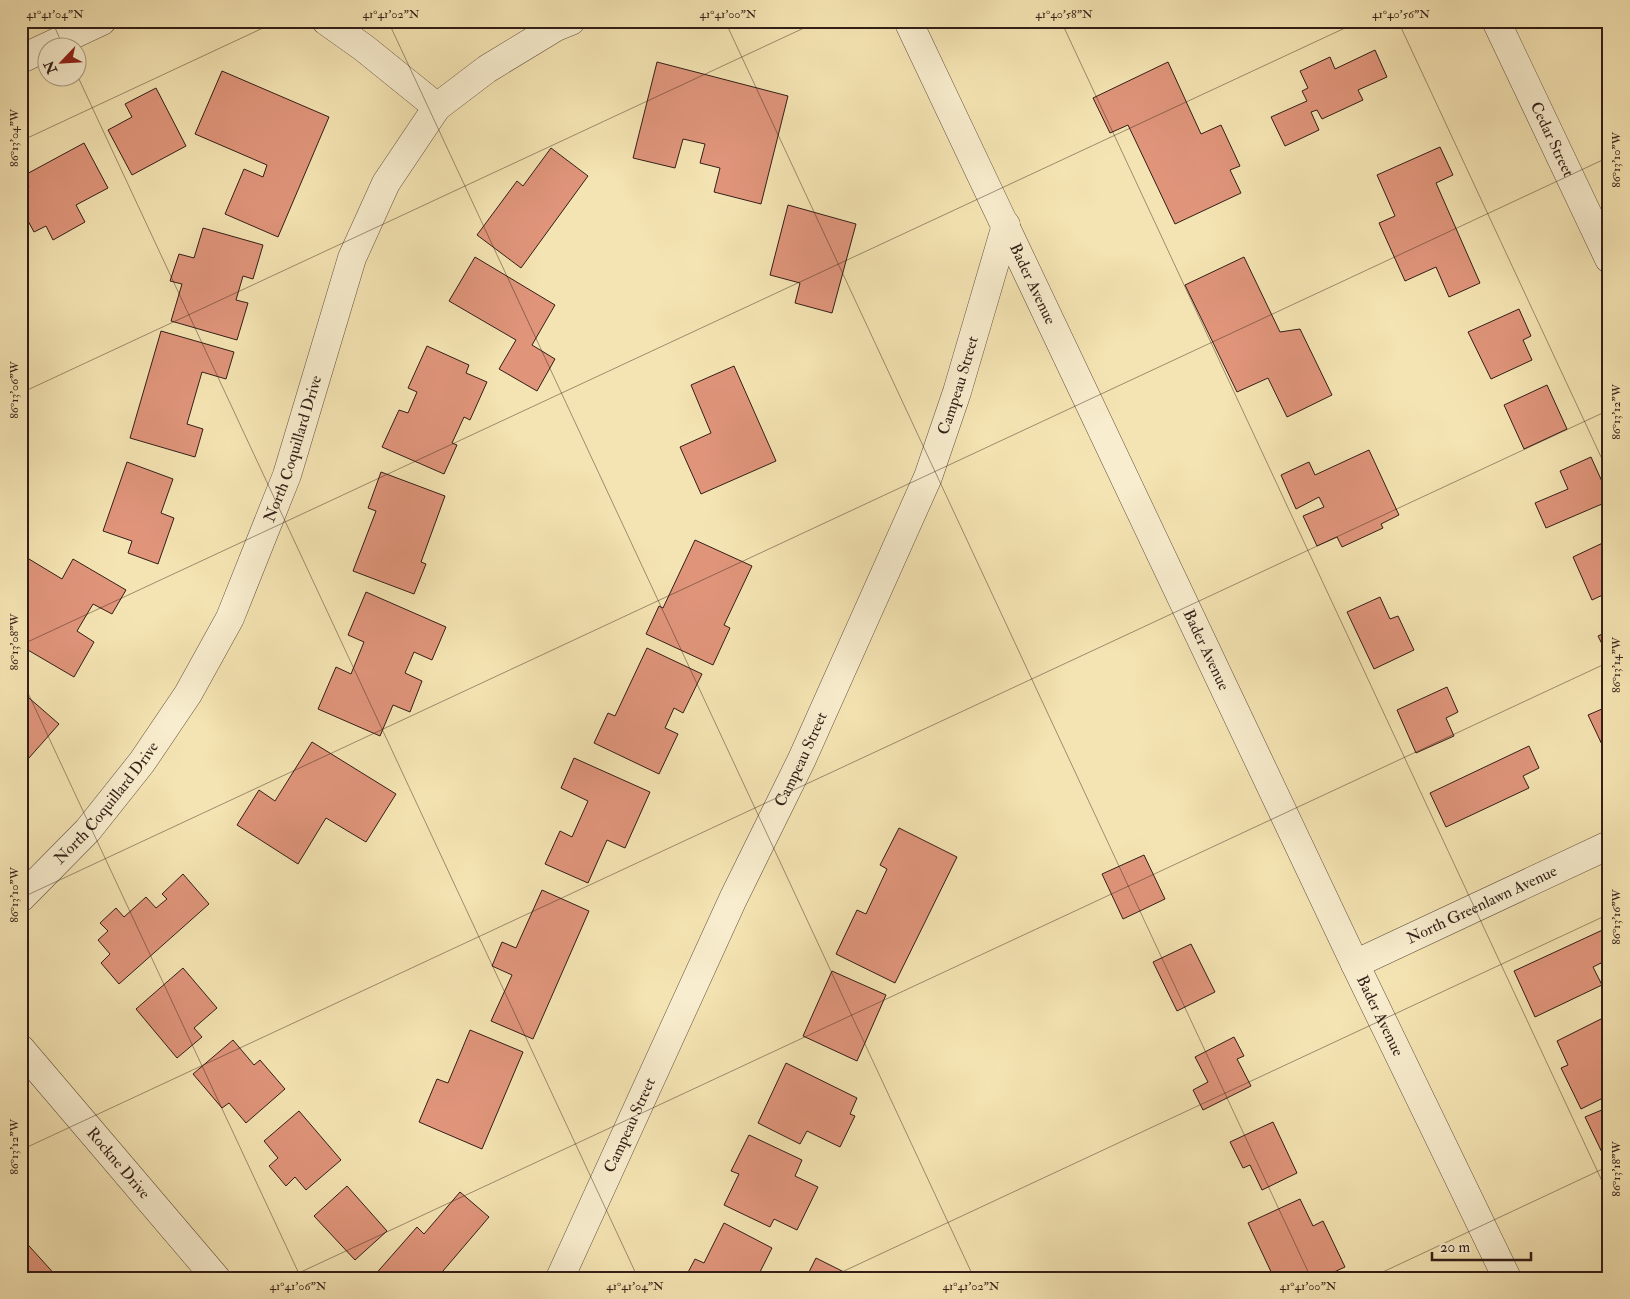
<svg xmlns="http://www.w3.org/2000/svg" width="1630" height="1299" font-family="'IM FELL Double Pica',serif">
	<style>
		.building { fill: #e0957b; stroke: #321e17 }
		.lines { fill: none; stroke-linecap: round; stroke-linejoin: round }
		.minor-casing { stroke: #63503e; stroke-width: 29 }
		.minor { stroke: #f8edce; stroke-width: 28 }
		.ticks { fill: none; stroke: #321e17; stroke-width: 1; stroke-opacity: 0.45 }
		.labels { text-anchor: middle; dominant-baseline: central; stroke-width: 4; stroke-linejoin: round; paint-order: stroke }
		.street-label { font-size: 16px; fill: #321e17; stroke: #f8edce }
		.neatline { fill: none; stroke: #321e17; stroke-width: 2 }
		.ticks-label { font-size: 12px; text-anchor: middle; fill: #321e17 }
	</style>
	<rect width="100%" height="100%" fill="#f5e4b3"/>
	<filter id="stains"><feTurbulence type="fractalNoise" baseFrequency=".004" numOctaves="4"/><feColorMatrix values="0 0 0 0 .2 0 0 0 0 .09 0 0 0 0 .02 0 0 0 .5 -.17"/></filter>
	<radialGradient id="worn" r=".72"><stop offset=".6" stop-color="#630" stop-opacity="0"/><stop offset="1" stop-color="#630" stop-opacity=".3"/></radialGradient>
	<path class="building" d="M1375,50L1387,77L1358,90L1363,100L1322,119L1317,110L1311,112L1319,130L1285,146L1271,117L1307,101L1302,91L1308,88L1300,71L1330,57L1335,69Z
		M657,62L788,96L761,204L714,192L720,168L700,163L705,144L683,139L675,168L633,158Z
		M1168,62L1201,134L1221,125L1240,166L1230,170L1241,193L1175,224L1128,125L1110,133L1093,98Z
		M222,71L329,117L278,237L225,214L244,169L263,177L267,165L195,134Z
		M156,88L186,146L132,175L108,130L132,117L125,104Z
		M84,143L108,188L76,205L85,222L53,240L46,226L34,232L21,208V191L29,187L23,176Z
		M1440,147L1453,175L1436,183L1480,283L1449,297L1436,267L1405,281L1379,223L1395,216L1377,175Z
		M551,148L588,176L521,268L477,235L517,181L523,186Z
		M788,205L856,224L832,313L795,303L800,283L770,275Z
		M203,228L263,245L253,279L243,276L236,300L248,303L237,340L171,321L182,284L170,281L179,254L194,258Z
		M475,257L555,305L532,345L555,359L537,391L499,369L516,340L449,301Z
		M1244,257L1280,332L1300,329L1332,395L1287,417L1268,378L1237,392L1185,285Z
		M1519,309L1531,336L1523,340L1532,360L1491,379L1468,332Z
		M161,331L234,352L226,379L202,372L187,424L203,429L195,457L130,438Z
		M427,346L469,365L466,373L487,382L470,420L464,417L452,443L457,445L444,474L382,447L399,410L408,413L417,392L408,388Z
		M734,366L776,461L701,494L680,447L711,433L691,385Z
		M1547,385L1567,429L1524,449L1504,405Z
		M1369,450L1399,515L1381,524L1383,528L1342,547L1337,537L1317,546L1303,516L1324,507L1319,497L1296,509L1281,475L1309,462L1315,475Z
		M1591,457L1609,497V501L1546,528L1535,503L1568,489L1560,471Z
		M127,462L173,479L161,513L174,518L158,564L128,553L132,541L103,531Z
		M381,472L445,496L421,562L426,564L414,594L353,571L376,511L368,508Z
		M695,540L752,566L724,625L730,628L713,665L646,634L659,606L663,608Z
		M1609,540V592L1592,600L1573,557Z
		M29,559L62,579L73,559L126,590L112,614L93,604L77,631L94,642L74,677L21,646V572Z
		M366,592L446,627L432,660L414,652L405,673L422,681L410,712L393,705L380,736L318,709L336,667L351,674L364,642L348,635Z
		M1380,597L1390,619L1398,616L1414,650L1374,669L1347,612Z
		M1609,631V658L1598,636Z
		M647,648L702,674L683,713L674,708L665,728L678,734L659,774L594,743L608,713L615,716Z
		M1447,687L1458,712L1446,718L1454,736L1416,753L1397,710Z
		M21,691L59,724L21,767Z
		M1609,706V752L1606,753L1588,715Z
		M312,742L396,794L366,842L326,818L298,864L237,825L259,790L275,801Z
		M1529,746L1539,768L1523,776L1529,788L1446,827L1430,793Z
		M574,758L650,792L625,848L607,840L588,883L545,864L560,831L572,837L588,801L561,788Z
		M899,828L957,857L895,983L836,954L857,910L866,914L887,869L880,865Z
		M1144,855L1165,899L1123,919L1102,874Z
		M183,874L209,904L119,984L101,963L110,954L98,940L108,931L100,923L116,908L124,917L146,897L156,908L167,899L162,894Z
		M542,890L589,911L533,1039L491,1021L512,975L492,966L502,942L516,948Z
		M1609,927V968L1604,970L1601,963L1593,967L1602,985L1535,1017L1514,971Z
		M1191,944L1215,992L1177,1011L1153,962Z
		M183,968L217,1008L194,1028L202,1037L177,1058L136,1009Z
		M832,971L886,995L857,1061L803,1036Z
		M1609,1015V1095L1581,1109L1561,1068L1568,1065L1557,1041Z
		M470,1030L523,1052L482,1149L419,1122L437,1079L448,1083Z
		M1234,1037L1244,1056L1237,1059L1251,1086L1203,1110L1193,1090L1208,1082L1195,1057Z
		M233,1040L254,1065L260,1060L285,1089L246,1123L229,1103L222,1108L193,1074Z
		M786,1063L857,1098L850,1114L855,1116L840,1147L807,1131L800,1144L758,1123Z
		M1609,1107V1167L1585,1117Z
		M299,1111L341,1160L306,1190L295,1177L286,1186L269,1166L278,1158L264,1141Z
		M1273,1122L1297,1173L1262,1190L1250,1165L1243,1168L1230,1142Z
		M749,1135L802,1160L795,1176L818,1187L797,1230L774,1219L770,1227L724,1205L739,1174L731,1171Z
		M347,1186L387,1231L355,1260L314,1216Z
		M460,1192L489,1217L437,1278L373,1277L417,1227L424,1234Z
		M1300,1199L1313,1226L1323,1221L1345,1267L1321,1278H1274L1248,1223Z
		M724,1223L772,1248L757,1278H685L695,1259L704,1263Z
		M21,1237L58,1278H21Z
		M816,1258L850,1275L849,1278H806Z"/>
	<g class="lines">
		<g class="minor-casing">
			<g id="minor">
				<path d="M326,21L364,48L437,107"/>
				<path id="s1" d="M908,21L1355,964L1507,1278"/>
				<path id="s2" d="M1496,21L1609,259"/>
				<path d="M21,59L102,21"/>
				<path id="s3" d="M21,898L88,830L142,762L188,694L230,618L287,475L352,258L386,183L437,107L487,69L556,27L571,21"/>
				<path id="s4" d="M1355,964L1609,845"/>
				<path id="s5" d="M21,1049L216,1278"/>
				<path id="s6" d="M560,1278L733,899L802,759L928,477L957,392L1006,225"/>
			</g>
		</g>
		<use href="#minor" class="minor"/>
	</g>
	<path class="ticks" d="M52,21L64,48M388,21L974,1278M725,21L1311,1278M1061,21L1609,1196M1398,21L1609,474M78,77L638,1278M21,141L278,21M21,393L819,21M21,645L1360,21M21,678L301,1278M21,898L1609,157M21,1150L1609,410M288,1278L1609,662M829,1278L1609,914M1370,1278L1609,1166"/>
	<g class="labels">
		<g class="street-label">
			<text stroke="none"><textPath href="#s2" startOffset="131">Cedar Street</textPath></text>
			<text stroke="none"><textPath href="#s1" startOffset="291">Bader Avenue</textPath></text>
			<text stroke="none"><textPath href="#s6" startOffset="978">Campeau Street</textPath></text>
			<text stroke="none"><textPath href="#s3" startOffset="532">North Coquillard Drive</textPath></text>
			<text stroke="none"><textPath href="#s1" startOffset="696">Bader Avenue</textPath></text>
			<text stroke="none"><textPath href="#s6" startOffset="572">Campeau Street</textPath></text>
			<text stroke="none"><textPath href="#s3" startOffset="128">North Coquillard Drive</textPath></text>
			<text stroke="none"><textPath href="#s4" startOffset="140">North Greenlawn Avenue</textPath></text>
			<text stroke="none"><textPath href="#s1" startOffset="1101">Bader Avenue</textPath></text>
			<text stroke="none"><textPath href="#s6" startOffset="168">Campeau Street</textPath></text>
			<text stroke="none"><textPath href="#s5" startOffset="150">Rockne Drive</textPath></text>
		</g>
	</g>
	<rect width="1630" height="1299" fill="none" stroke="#f5e4b3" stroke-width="55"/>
	<g transform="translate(62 62) rotate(245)"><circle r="24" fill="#f8edce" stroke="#a99a85"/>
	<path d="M0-4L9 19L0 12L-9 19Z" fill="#8f2418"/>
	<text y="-8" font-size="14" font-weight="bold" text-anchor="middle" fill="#321e17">N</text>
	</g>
	<path d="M1432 1252v8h99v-8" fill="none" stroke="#321e17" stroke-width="2.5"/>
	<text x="1440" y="1252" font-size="15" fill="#321e17" stroke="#f8edce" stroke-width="4" paint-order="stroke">20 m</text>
	<rect x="28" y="28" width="1574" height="1244" class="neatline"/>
	<g class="ticks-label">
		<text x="55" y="18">41°41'04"N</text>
		<text x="391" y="18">41°41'02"N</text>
		<text x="728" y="18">41°41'00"N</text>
		<text x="1064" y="18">41°40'58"N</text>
		<text x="1401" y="18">41°40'56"N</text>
		<text transform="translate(14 138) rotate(-90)" y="4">86°13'04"W</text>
		<text transform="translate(1616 160) rotate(-90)" y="4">86°13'10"W</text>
		<text transform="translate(14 390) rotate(-90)" y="4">86°13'06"W</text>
		<text transform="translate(1616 412) rotate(-90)" y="4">86°13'12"W</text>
		<text transform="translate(14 642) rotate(-90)" y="4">86°13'08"W</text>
		<text transform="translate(1616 665) rotate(-90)" y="4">86°13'14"W</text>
		<text transform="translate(14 895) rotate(-90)" y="4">86°13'10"W</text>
		<text transform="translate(1616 917) rotate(-90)" y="4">86°13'16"W</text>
		<text transform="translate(14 1147) rotate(-90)" y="4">86°13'12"W</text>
		<text transform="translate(1616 1169) rotate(-90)" y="4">86°13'18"W</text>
		<text x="298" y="1290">41°41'06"N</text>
		<text x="635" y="1290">41°41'04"N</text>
		<text x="971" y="1290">41°41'02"N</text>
		<text x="1308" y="1290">41°41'00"N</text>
	</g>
	<rect width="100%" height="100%" filter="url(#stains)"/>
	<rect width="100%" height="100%" fill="url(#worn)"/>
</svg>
